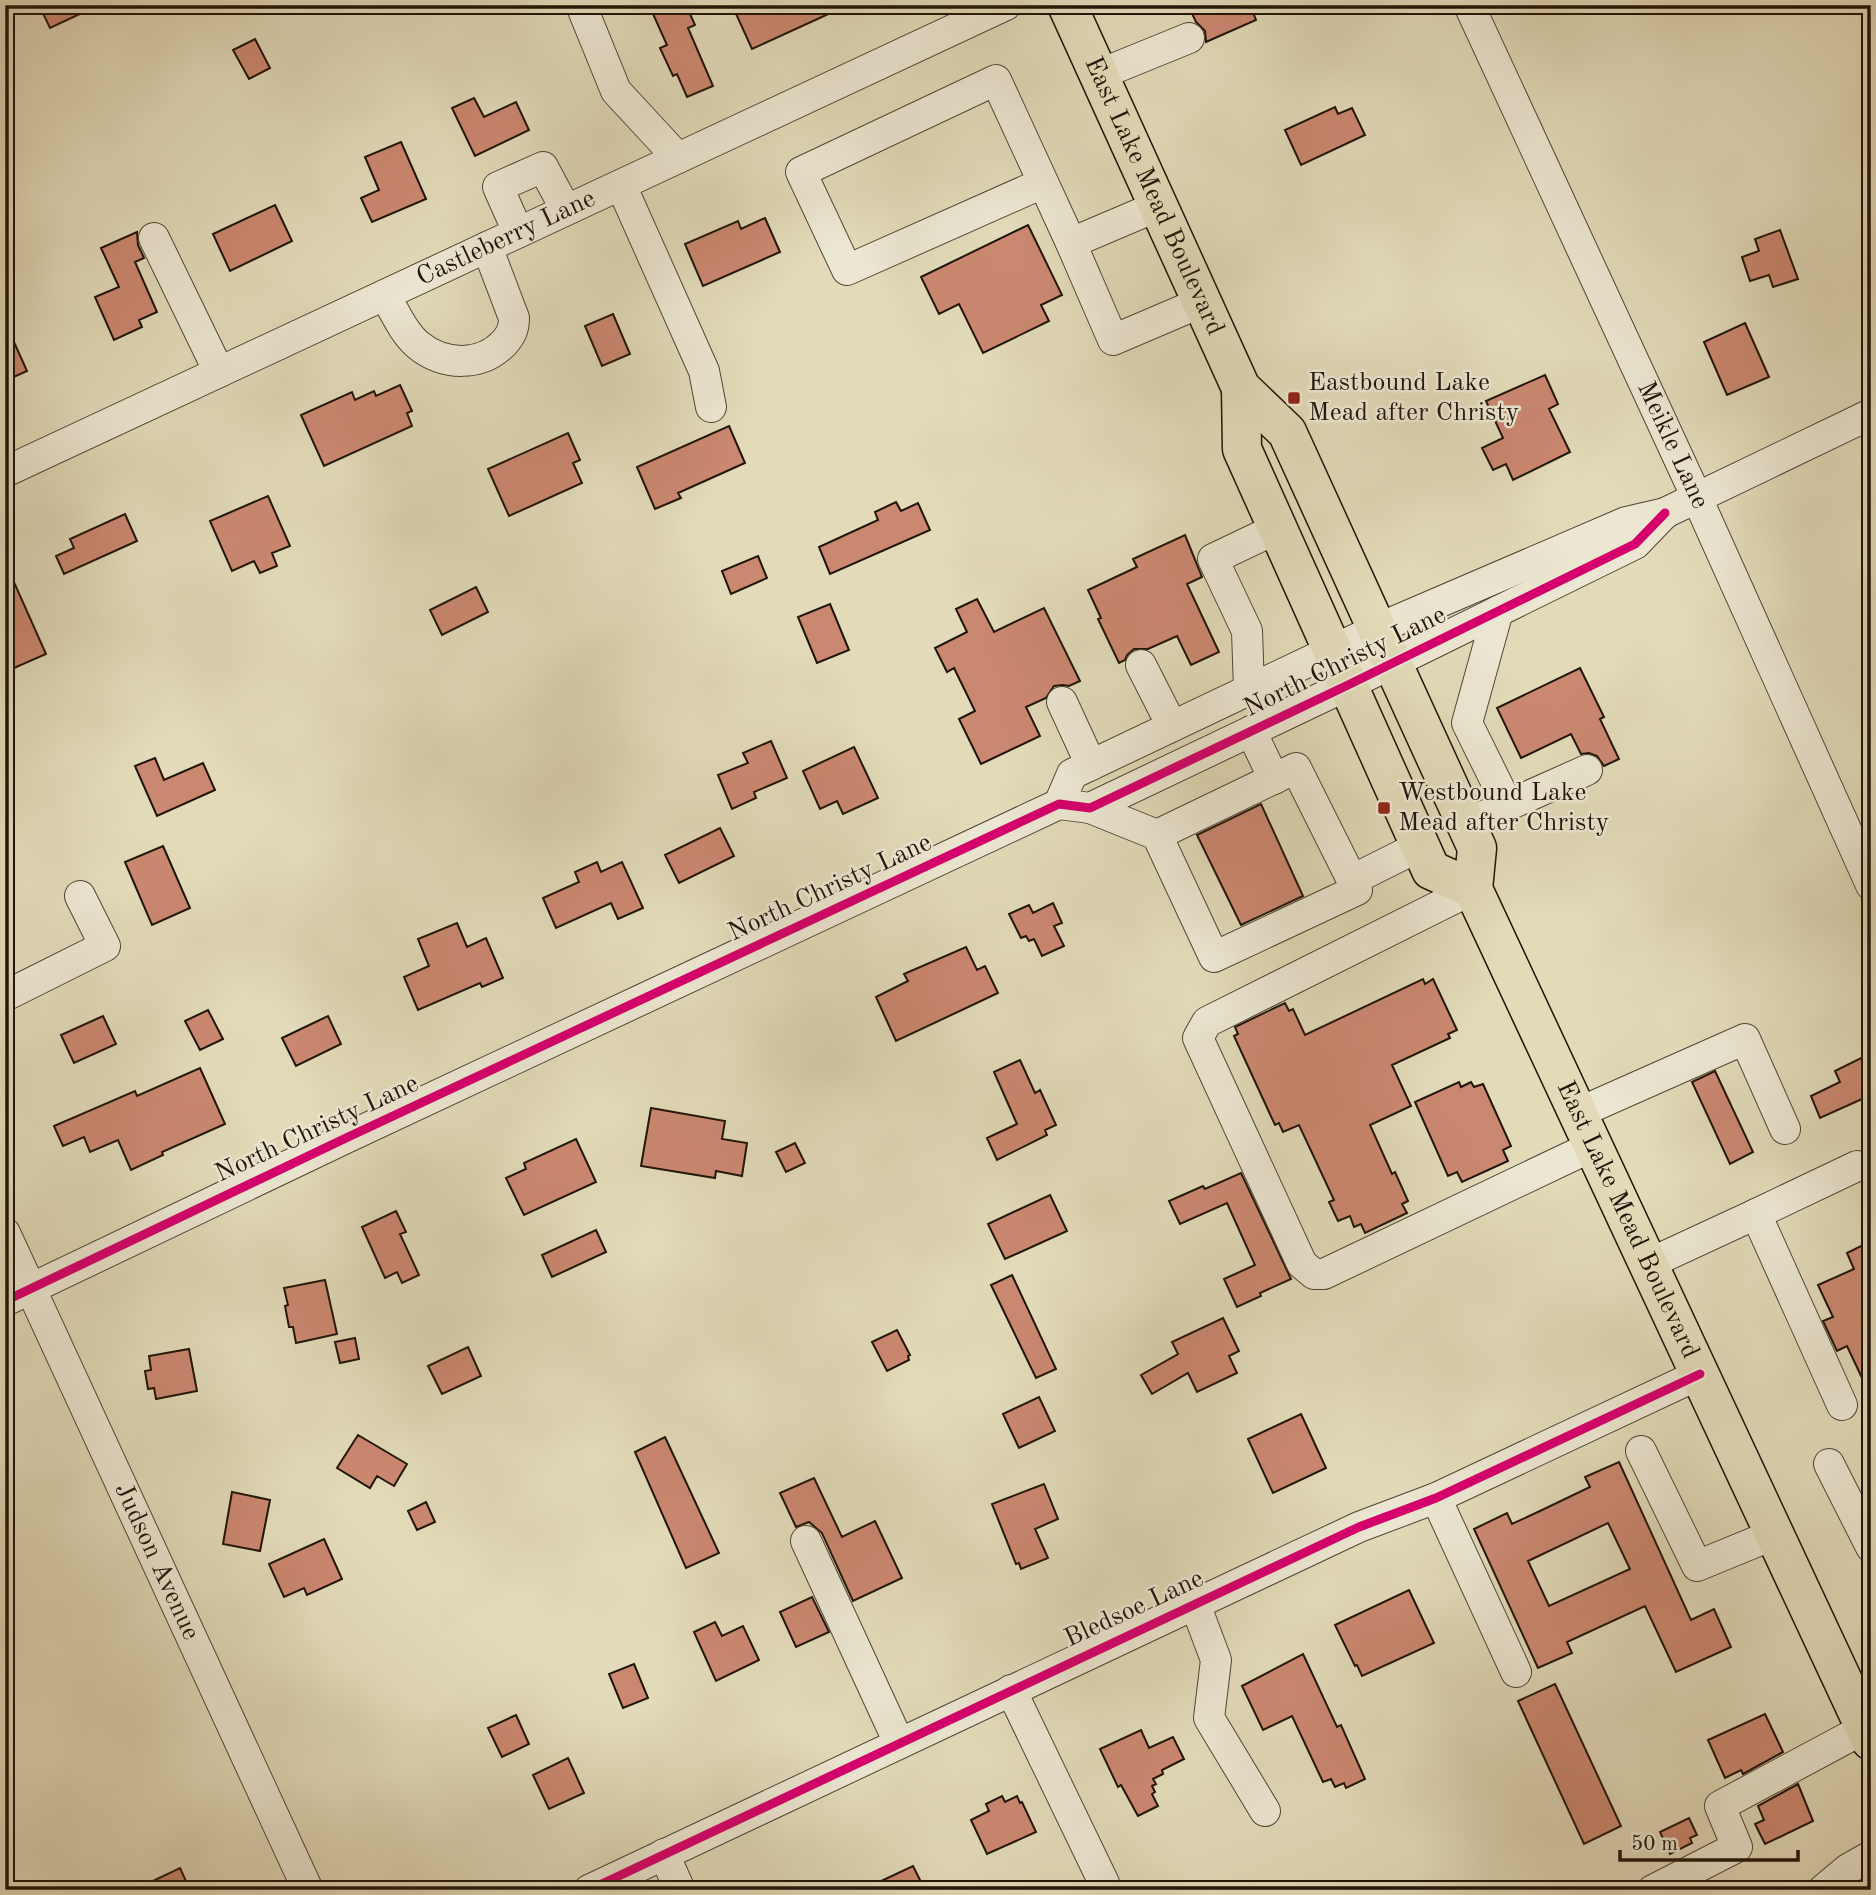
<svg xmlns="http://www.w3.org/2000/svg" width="1876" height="1895" font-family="'Old Standard TT',serif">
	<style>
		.building { fill: #cb8871; stroke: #201409; stroke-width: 2; fill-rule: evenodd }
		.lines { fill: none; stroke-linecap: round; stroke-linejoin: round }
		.minor-casing { stroke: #504635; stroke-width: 32 }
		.major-casing { stroke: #201409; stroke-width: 41 }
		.minor { stroke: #ece7d2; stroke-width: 30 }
		.major { stroke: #e2dab9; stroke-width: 38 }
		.cycleway-casing { stroke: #ece7d2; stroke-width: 13 }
		.cycleway { stroke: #d6006c; stroke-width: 9 }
		.poi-dot { fill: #8f2418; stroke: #ece7d2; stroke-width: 2.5 }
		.labels { text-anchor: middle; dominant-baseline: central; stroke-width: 5; stroke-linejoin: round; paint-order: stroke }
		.street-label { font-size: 26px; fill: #201409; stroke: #ece7d2 }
		.poi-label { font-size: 26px; fill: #201409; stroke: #ece7d2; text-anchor: start }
	</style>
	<rect width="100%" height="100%" fill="#e2dab9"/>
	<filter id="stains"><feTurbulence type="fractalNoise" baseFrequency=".00286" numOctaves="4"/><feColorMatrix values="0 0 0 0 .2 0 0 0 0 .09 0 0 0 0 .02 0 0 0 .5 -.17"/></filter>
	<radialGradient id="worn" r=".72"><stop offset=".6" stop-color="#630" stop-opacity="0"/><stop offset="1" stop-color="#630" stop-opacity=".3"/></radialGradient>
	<path class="building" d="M39,5H99L50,28Z
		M649,5H686L695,25L688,28L713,86L687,97L677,74L673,76L660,48L667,45Z
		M732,5H848L752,49Z
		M1188,5H1250L1256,20L1206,42L1205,31L1196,22Z
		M255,39L270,68L249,79L233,50Z
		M474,98L484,117L516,102L529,130L475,156L452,108Z
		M1335,107L1338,114L1352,108L1365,135L1301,165L1285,130Z
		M401,142L426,199L372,222L361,198L379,190L365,157Z
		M275,205L292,241L230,271L213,234Z
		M765,218L780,252L703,286L685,244L738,221L741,229Z
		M1028,225L1062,295L1041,305L1049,321L983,353L959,304L939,314L921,277Z
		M1780,230L1798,279L1773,287L1769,275L1750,281L1742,257L1759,251L1755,239Z
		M137,232L138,245L144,258L135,262L157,312L139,320L142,327L114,340L95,297L119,287L101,248Z
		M613,314L630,354L602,366L585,326Z
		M5,322L27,371L5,381Z
		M1745,323L1769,377L1727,395L1704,342Z
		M1545,375L1558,404L1549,409L1570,452L1513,480L1506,464L1493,470L1482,448L1503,438L1486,401Z
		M400,385L412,411L407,413L412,426L324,466L301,415L352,392L355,400L374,391L376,396Z
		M729,426L745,463L678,493L681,498L655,509L637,467Z
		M568,433L580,460L573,463L582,483L509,516L488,469Z
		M268,496L290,546L272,553L277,566L260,573L254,561L232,571L210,521Z
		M896,502L901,511L918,503L930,530L830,574L819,547L878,520L875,512Z
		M125,514L137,541L64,574L56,556L74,548L70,539Z
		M1185,535L1202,577L1187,584L1219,652L1191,665L1177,636L1148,649H1134L1127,655L1125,660L1119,663L1098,619L1101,618L1088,590L1137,567L1133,559Z
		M758,556L767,578L731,594L722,571Z
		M5,562L46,654L5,672Z
		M476,587L488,612L442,635L430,610Z
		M977,599L994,632L1044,608L1080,681L1069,686L1063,685L1054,686L1046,698L1026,707L1040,736L981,764L959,719L975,711L954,668L947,672L935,648L967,632L956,609Z
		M830,604L849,650L817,663L798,617Z
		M1580,668L1604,717L1600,719L1619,759L1604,766L1597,756L1589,753L1581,754L1571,734L1521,758L1497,708Z
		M771,741L787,778L754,792L756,798L732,809L718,775L748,763L743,753Z
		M854,747L878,798L843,814L837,801L820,809L803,771Z
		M155,758L164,780L203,763L215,790L157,816L135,766Z
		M1261,804L1303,896L1241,925L1197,835Z
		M720,828L734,856L679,883L665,855Z
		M163,846L190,908L152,925L125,862Z
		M597,862L601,872L622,862L643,908L618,919L611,903L556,928L543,898L579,882L575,872Z
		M1053,903L1062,923L1054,926L1064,946L1042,956L1034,939L1029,941L1026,936L1021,938L1009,914L1029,905L1033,913Z
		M457,923L467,947L486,938L503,978L482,987L480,983L418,1010L404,977L429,966L418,939Z
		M966,947L977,970L985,966L998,993L896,1041L876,997L908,981L904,974Z
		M1423,979L1425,984L1433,979L1457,1030L1448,1034L1450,1038L1392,1065L1411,1106L1370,1125L1392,1174L1395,1172L1408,1201L1402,1204L1407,1213L1365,1233L1361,1224L1354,1227L1350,1216L1338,1221L1329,1202L1334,1200L1299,1125L1283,1132L1279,1123L1275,1125L1234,1036L1238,1034L1235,1027L1285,1003L1289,1011L1293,1009L1305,1035Z
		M208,1010L223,1039L200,1050L185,1021Z
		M103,1016L116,1044L74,1063L61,1035Z
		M328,1016L341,1044L296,1066L282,1038Z
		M1865,1056L1871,1070V1095L1820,1118L1811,1096L1840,1082L1835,1071Z
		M1020,1060L1035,1093L1040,1090L1056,1125L1045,1130L1047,1135L997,1160L987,1138L1017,1124L994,1072Z
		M200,1068L225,1124L162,1152L163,1155L131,1170L118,1140L90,1152L84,1137L63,1146L54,1126L135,1091L137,1096Z
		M1715,1071L1753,1152L1730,1164L1692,1082Z
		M1459,1082L1461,1087L1471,1082L1474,1087L1483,1084L1511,1146L1503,1150L1508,1161L1462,1182L1457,1172L1448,1176L1415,1102Z
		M651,1108L725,1121L722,1139L747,1143L742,1176L716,1171L715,1178L641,1166Z
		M576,1139L596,1182L524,1215L506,1178L526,1169L524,1163Z
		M795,1143L805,1163L786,1172L776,1152Z
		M1241,1173L1291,1279L1260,1293L1261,1296L1237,1307L1224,1279L1255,1265L1227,1203L1180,1224L1169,1201L1203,1186L1205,1189Z
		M1050,1195L1067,1231L1005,1259L988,1224Z
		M396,1211L406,1232L400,1234L419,1275L402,1283L397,1272L385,1278L362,1227Z
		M596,1230L606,1252L552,1277L542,1255Z
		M1871,1241V1397L1847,1346L1837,1351L1823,1321L1833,1317L1818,1285L1854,1269L1847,1253Z
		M1012,1275L1056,1369L1036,1378L991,1285Z
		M325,1280L337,1334L296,1343L293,1327H289L285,1306L288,1305L284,1288Z
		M1223,1318L1239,1351L1229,1356L1237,1373L1197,1392L1188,1373L1152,1394L1141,1375L1178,1354L1172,1342Z
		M897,1330L910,1355L908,1356L909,1360L887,1371L872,1342Z
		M355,1338L359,1359L340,1363L335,1342Z
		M468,1347L481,1376L442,1394L428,1366Z
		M189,1349L197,1391L156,1399L154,1388L148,1389L145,1371L151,1370L149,1356Z
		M1039,1397L1055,1431L1019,1448L1003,1414Z
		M1301,1414L1326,1468L1273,1493L1248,1439Z
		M358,1435L407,1464L394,1486L377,1476L370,1488L337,1468Z
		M665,1437L719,1553L686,1568L635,1452Z
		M1619,1462L1691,1620L1714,1609L1731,1647L1676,1672L1645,1606L1567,1642L1572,1653L1538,1668L1474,1529L1507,1513L1512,1524L1540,1511L1590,1487L1585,1477ZM1608,1523L1630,1569L1549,1606L1528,1561Z
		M814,1478L842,1537L875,1521L902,1578L853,1601L822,1533L809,1522L796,1527L780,1493Z
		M1044,1484L1058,1519L1035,1529L1048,1558L1021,1569L1019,1563L1016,1564L992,1504Z
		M232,1492L270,1500L260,1551L223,1544Z
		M426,1502L435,1522L417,1530L408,1511Z
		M324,1539L342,1579L307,1595L304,1588L284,1597L269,1564Z
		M1409,1590L1434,1643L1362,1676L1357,1665L1355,1666L1335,1625Z
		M812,1597L829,1632L796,1647L780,1612Z
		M715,1622L722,1636L743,1626L759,1660L716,1681L694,1632Z
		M1303,1654L1337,1727L1341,1725L1365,1779L1346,1788L1344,1783L1335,1787L1331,1779L1323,1782L1292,1716L1263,1730L1242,1686Z
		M634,1664L648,1698L623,1708L609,1674Z
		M1555,1684L1621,1826L1584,1844L1518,1701Z
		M1765,1714L1783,1752L1743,1774L1741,1770L1725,1778L1708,1740Z
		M516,1715L529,1744L502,1757L488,1728Z
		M1141,1730L1149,1748L1173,1737L1184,1759L1162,1770L1163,1774L1153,1779L1156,1784L1152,1786L1155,1792L1152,1794L1158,1806L1138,1816L1121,1785L1118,1787L1100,1749Z
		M568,1758L584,1793L549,1809L533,1775Z
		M1798,1784L1813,1821L1765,1844L1755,1824L1764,1820L1758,1806Z
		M1002,1796L1005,1802L1017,1796L1020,1803L1022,1802L1036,1832L987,1854L971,1820L989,1811L986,1804Z
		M1689,1818L1697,1835L1690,1838L1692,1843L1670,1854L1660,1832Z
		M913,1866L925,1890H862Z
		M180,1868L190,1890H134Z"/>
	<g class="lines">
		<g class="minor-casing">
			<g id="minor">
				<path d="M581,5L616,91L678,158"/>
				<path id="s1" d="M1469,5L1697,498L1871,885"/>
				<path d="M1098,75L1189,38"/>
				<path d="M1043,183L847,270L801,172L996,80L1071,243"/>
				<path d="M621,185L704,371L711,407"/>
				<path d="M1158,206L1071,243L1113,340L1202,302"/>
				<path d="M518,232L498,187L543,167L566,210"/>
				<path d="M154,238L219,372"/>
				<path d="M385,295C395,312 403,332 418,345C444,366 481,367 504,343C511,335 514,329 514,318L487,247"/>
				<path id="s2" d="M5,472L1006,5"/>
				<path d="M1498,611L1467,723L1508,806"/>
				<path d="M1141,665L1172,726"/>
				<path d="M1249,689L1247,631L1213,559L1278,528"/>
				<path d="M1062,702L1091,765"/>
				<path d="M1251,731L1274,779"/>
				<path d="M1059,804L1072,774L1091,765L1377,629L1626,522L1665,513L1871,414"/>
				<path d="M1090,808L1157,835L1214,957L1357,890L1296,768L1157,835"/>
				<path d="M1466,824L1587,770"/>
				<path d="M1352,880L1420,846"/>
				<path d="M1473,889L1207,1022L1198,1038L1302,1264L1314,1274H1324L1593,1146"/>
				<path d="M5,996L105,946L80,896"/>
				<path d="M1578,1113L1745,1039L1785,1129"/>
				<path d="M1756,1214L1857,1166"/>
				<path id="s3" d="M5,1233L308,1890"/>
				<path d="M1648,1264L1756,1214L1842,1405"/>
				<path d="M5,1301L346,1138L1059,804L1090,808L1348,685L1635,544L1665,513"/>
				<path d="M1641,1451L1697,1566L1775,1534"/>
				<path d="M1829,1464L1871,1547"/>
				<path d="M1436,1498L1516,1672"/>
				<path d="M806,1541L899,1743"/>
				<path d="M1195,1604L1216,1660L1209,1718L1265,1811"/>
				<path d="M1011,1690L1104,1883"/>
				<path d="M664,1854L680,1890"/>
				<path d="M589,1890L1359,1527L1436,1498L1700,1374"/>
				<path d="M1653,1890L1737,1847L1720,1806L1871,1725"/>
				<path d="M1823,1890L1848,1869L1871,1856"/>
			</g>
		</g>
		<g class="major-casing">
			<g id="major">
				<path id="s4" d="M1067,5L1241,388L1287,432L1477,848L1473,889L1871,1741"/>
				<path d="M1241,388L1242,449L1431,870L1473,889"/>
			</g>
		</g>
		<use href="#minor" class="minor"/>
		<use href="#major" class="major"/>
		<g class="cycleway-casing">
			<path id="cycleway" d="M5,1301L346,1138L1059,804L1090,808L1348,685L1635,544L1665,513
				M589,1890L1359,1527L1436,1498L1700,1374"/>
		</g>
		<use href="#cycleway" class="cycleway"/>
	</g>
	<g class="poi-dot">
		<rect x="1287" y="391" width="14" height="14" rx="3.5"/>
		<rect x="1377" y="801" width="14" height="14" rx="3.5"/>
	</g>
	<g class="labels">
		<g class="street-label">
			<text stroke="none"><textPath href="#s4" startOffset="210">East Lake Mead Boulevard</textPath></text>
			<text stroke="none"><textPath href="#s2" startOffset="553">Castleberry Lane</textPath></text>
			<text stroke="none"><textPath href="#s1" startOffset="485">Meikle Lane</textPath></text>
			<text transform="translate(1345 662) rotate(-26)">North Christy Lane</text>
			<text transform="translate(830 888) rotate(-25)">North Christy Lane</text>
			<text transform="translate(317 1129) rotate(-25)">North Christy Lane</text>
			<text stroke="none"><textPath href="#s4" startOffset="1348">East Lake Mead Boulevard</textPath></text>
			<text stroke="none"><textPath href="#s3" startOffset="362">Judson Avenue</textPath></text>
			<text transform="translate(1134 1609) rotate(-25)">Bledsoe Lane</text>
		</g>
		<g class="poi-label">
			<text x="1308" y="383">Eastbound Lake<tspan x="1308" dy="30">Mead after Christy</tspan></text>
			<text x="1398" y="793">Westbound Lake<tspan x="1398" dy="30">Mead after Christy</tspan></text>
		</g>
	</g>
	<rect width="1876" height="1895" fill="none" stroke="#e2dab9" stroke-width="28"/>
	<rect x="7" y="7" width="1862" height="1881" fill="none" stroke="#201409" stroke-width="3.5"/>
	<rect x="14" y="14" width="1848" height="1867" fill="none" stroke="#201409" stroke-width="2"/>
	<path d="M1620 1850v10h178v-10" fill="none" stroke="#201409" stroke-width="3.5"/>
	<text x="1631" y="1850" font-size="21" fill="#201409" stroke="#ece7d2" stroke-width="5" paint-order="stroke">50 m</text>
	<rect width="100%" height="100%" filter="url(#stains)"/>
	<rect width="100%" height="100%" fill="url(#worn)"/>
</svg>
